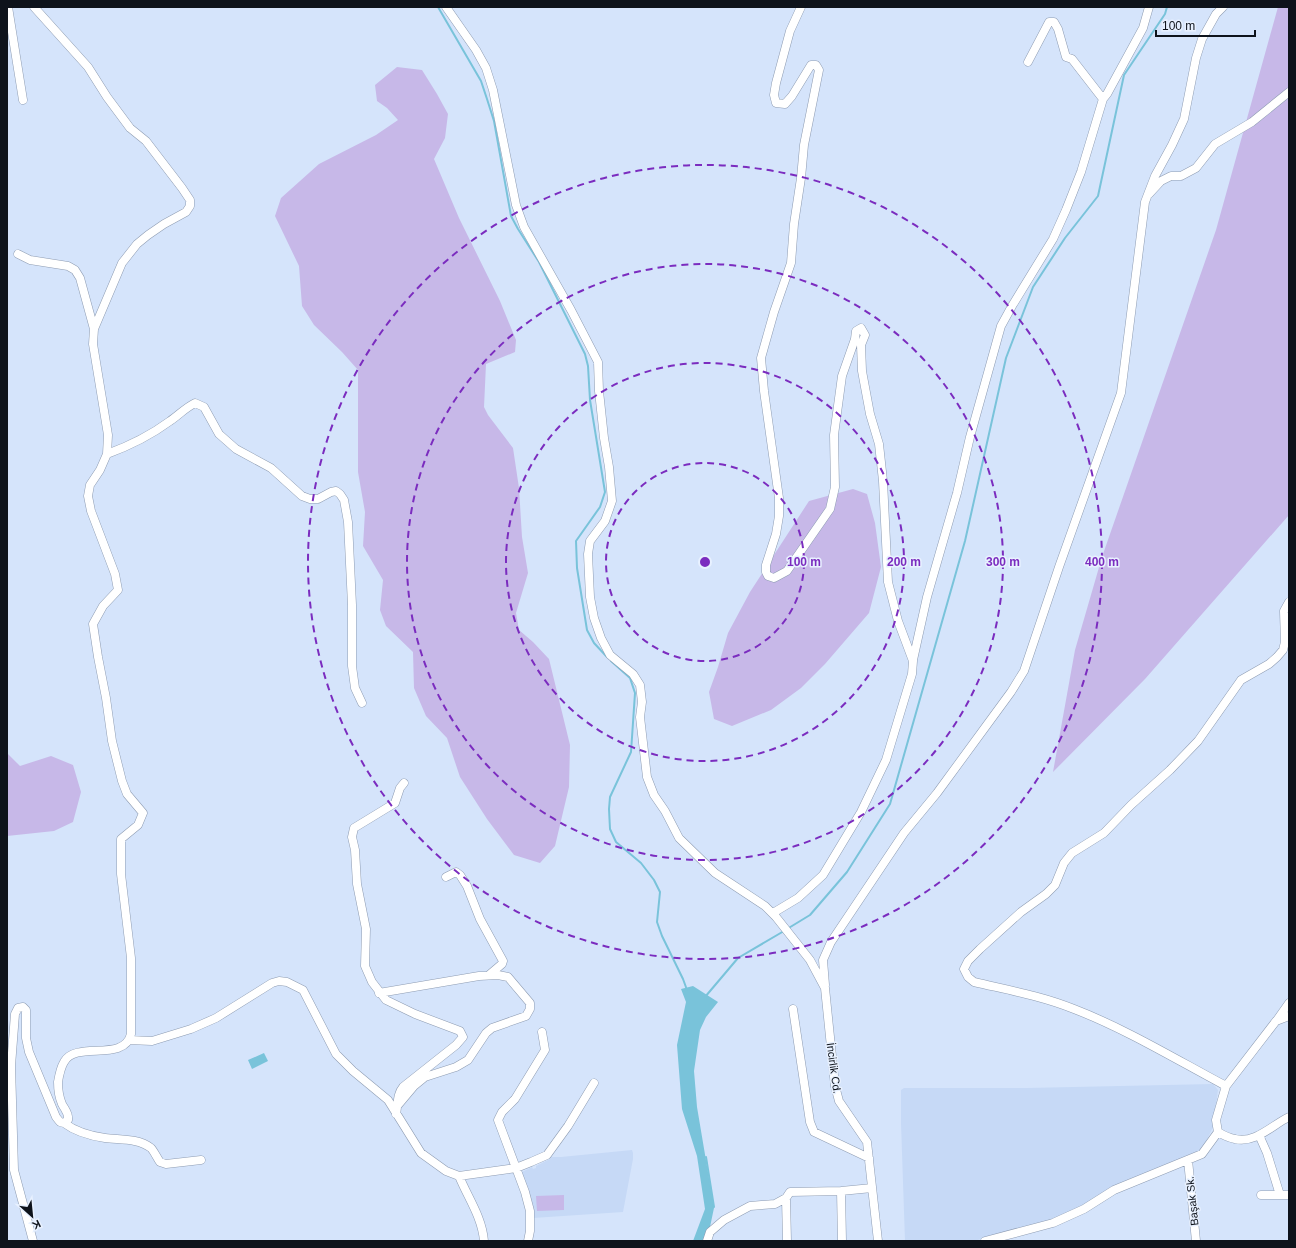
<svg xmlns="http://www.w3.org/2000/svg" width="1296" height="1248" font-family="Arial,sans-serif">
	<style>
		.built { fill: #c6d9f6 }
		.green { fill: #c7b8e8 }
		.water { fill: #79c3da }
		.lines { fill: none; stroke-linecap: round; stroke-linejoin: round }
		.stream { stroke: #79c3da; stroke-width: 2 }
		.minor-casing { stroke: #8e9cb2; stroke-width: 9 }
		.minor { stroke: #fff; stroke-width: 8 }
		.ring { fill: none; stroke: #7b2cbf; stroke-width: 2; stroke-dasharray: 7 5 }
		.labels { text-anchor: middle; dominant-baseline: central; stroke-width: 3; stroke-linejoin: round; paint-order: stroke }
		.street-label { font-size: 11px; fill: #0e131b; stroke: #e8f1ff }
		.centre { fill: #7b2cbf; stroke: #e8f1ff; stroke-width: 2 }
		.ring-label { font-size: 12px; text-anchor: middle; font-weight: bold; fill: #7b2cbf; stroke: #e8f1ff; stroke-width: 3; stroke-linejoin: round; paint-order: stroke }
	</style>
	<rect width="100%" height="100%" fill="#d5e4fb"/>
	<path class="built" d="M1213,1084L1218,1090L1213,1127L1203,1148L1186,1158L1060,1218L974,1241H905L901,1123V1090L904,1088H1027Z
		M632,1150L633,1153V1159L623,1212L533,1218L520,1173L532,1167L533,1169L536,1168V1166L550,1159L551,1157H561Z"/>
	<path class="green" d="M1278,7H1289V515L1145,679L1053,772L1075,650L1102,557L1216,230Z
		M397,67L422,70L437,94L448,114L445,138L434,159L459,218L500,301L516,340L515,352L486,364L484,407L488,415L513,448L519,488L522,537L528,573L516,613L519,630L533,642L549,659L570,745L569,787L555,846L540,863L514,855L487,819L460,777L447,738L426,716L414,688L413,652L386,626L380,610L383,580L363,546L365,512L358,472V370L342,352L314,325L302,306L299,266L275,216L281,198L319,164L376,135L398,120L387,108L377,101L375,85Z
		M853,489L867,494L875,523L881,567L869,613L825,664L801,688L771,710L732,726L714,719L709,692L718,667L728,633L750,592L809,501Z
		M7,753L20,766L51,756L73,765L81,792L73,822L54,831L7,836Z
		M564,1195V1210L537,1211L536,1196Z"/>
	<path class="water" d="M693,986L718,1002L706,1017L700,1030L694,1071L697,1107L714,1208L707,1241H693L705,1209L697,1156L682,1109L677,1045L686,1002L681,989Z
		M264,1053L268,1061L252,1069L248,1060Z"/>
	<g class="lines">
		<path class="stream" d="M438,7L481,81L487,99L494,121L511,216L518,229L539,262L585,354L588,366L590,400L605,492L600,507L576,541L577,568L587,630L594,643L607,657
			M611,661L630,678L635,693L631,752L610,797L609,809L610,829L616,842L641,863L654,880L660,892L657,922L662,936L683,979L687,990
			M787,929L810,915L847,872L890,804L965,541L1006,358L1033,287L1065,238L1098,196L1124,75L1165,14L1167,7
			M705,997L738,958L784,931
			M706,1157L714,1207"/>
		<g class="minor-casing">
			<path id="minor" d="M8,7L23,100
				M446,7L476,50L486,68L493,90L516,205L524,227L571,310L598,362L599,391L604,438L609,467L612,501L605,521L590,541L588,554L590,597L594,618L601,638L610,655L633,674L640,685L642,702L640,717L647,777L654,795L665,811L679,838L715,873L765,906L776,917L810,960L825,988L835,1086L839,1101L867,1142L878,1241
				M1028,62L1049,22H1054L1058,29L1066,57L1072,59L1103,99
				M1149,194L1161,181L1171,176H1181L1196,168L1215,144L1252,122L1289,92
				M18,254L30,260L68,266L75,270L80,278L94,329
				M107,454C129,446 151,435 170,421C179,415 185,408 195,403L204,407L219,434L236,449L271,468L302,496L310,499H318L331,492L336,491L340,494L344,500L348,522L352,605V666L355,688L362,703
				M913,660L927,597L957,493L970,437L1001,326L1012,306L1053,239L1066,210L1081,172L1103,99L1107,94L1143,28L1149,7
				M446,877L456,872L460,875L467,886L480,919L503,961L502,964L489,975
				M773,913L798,898L823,875L861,812L886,760L912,674L913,661L898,621L888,582L883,481L879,444L870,414L862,371L861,345L865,335L861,328L856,331L855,339L842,376L834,435L835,487L830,509L787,571L774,578L768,576L766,572V565L776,534L779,516V498L764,391L761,358L774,312L791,263L794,224L801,178L804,145L819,70L816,65H811L792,96L785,104L776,103L774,95L776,83L790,31L801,7
				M825,985L823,960L831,942L904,833L937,793L1011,692L1024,671L1059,567L1121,393L1145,202L1155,176L1172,145L1184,119L1196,58L1202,39L1216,14L1223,7
				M379,993L479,976L498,975L508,977L530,1003V1009L526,1016L492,1028L486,1033L468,1060L456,1067L425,1077L414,1086L398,1105
				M793,1009L810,1122L814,1132L869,1158
				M1289,1016L1276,1021L1226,1086L1216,1120L1218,1132C1223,1135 1229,1138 1235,1139C1255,1144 1272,1125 1289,1117
				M1277,1020L1289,1003
				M129,1040L152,1041L191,1029L216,1018L272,983L279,981L287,982L303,990L336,1054L353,1071L388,1100L421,1153L446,1171L459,1176
				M1226,1086C1177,1060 1126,1029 1074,1009C1042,996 1008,990 974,982L968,977L964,969L968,961L980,949L1021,912L1046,894L1055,885L1064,863L1072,853L1104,833L1131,805L1170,770L1198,741L1241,680L1269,664L1277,657L1283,650L1285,642L1284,611L1289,602
				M396,1114C398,1104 397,1094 403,1087L456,1045L463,1037L460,1031L415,1014L386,1000L372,982L365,966L366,929L357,884L355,850L352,837L354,828L395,803L400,788L404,783
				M64,1123C76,1132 91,1136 105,1138C120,1140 138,1138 151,1148C154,1151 157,1158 160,1162L166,1164L201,1160
				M1259,1135L1267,1153L1280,1195
				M1188,1160L1196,1241
				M841,1191L842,1241
				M1261,1195H1289
				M33,1241L14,1170L11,1066L15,1014L18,1008L23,1007L26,1010V1038L29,1052L56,1117L60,1122L64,1123L68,1120C69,1113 65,1110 62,1104C59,1097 58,1089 58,1082C59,1076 61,1067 64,1062C76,1040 124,1063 131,1034V958L121,874V839L138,825L143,813L127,794L122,781L112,741L106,698L98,657L93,624L103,606L118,590L115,574L91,511L88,496L90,485L100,470L107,454L108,435L93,344L94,329L122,263L137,244L148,235L164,224L186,212L190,206V200L182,188L146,141L130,128L107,97L88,67L34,7
				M484,1241C482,1217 468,1198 459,1176L516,1168L531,1162L547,1155L568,1126L594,1083
				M528,1241L530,1231V1211L525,1192L498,1120L502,1112L515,1099L545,1050L542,1032
				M707,1241L710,1232L724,1220L750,1206L775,1204L786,1198
				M787,1241L786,1198L790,1192L841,1191L872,1188
				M985,1241L1053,1223L1084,1209L1114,1190L1202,1154L1218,1132"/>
		</g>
		<use href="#minor" class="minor"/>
	</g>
	<g class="ring">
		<circle cx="705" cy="562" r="99"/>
		<circle cx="705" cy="562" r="199"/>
		<circle cx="705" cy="562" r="298"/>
		<circle cx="705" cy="562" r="397"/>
	</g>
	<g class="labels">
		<g class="street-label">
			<text transform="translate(834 1068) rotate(82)">İncirlik Cd.</text>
			<text transform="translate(1192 1201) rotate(-96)">Başak Sk.</text>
		</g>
	</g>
	<circle cx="705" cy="562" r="6" class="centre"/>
	<g class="ring-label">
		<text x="804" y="566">100 m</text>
		<text x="904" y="566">200 m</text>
		<text x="1003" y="566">300 m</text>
		<text x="1102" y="566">400 m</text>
	</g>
	<rect width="1296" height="1248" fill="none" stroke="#0e131b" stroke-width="16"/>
	<g transform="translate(32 1216) rotate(153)" stroke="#e8f1ff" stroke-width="3" paint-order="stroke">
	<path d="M0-3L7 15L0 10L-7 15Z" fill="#0e131b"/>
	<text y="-6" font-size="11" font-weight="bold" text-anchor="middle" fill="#0e131b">K</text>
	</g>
	<path d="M1156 30v6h99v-6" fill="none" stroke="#0e131b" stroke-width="2"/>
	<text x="1162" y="30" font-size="12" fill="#0e131b" stroke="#e8f1ff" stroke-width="3" paint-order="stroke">100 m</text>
</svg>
